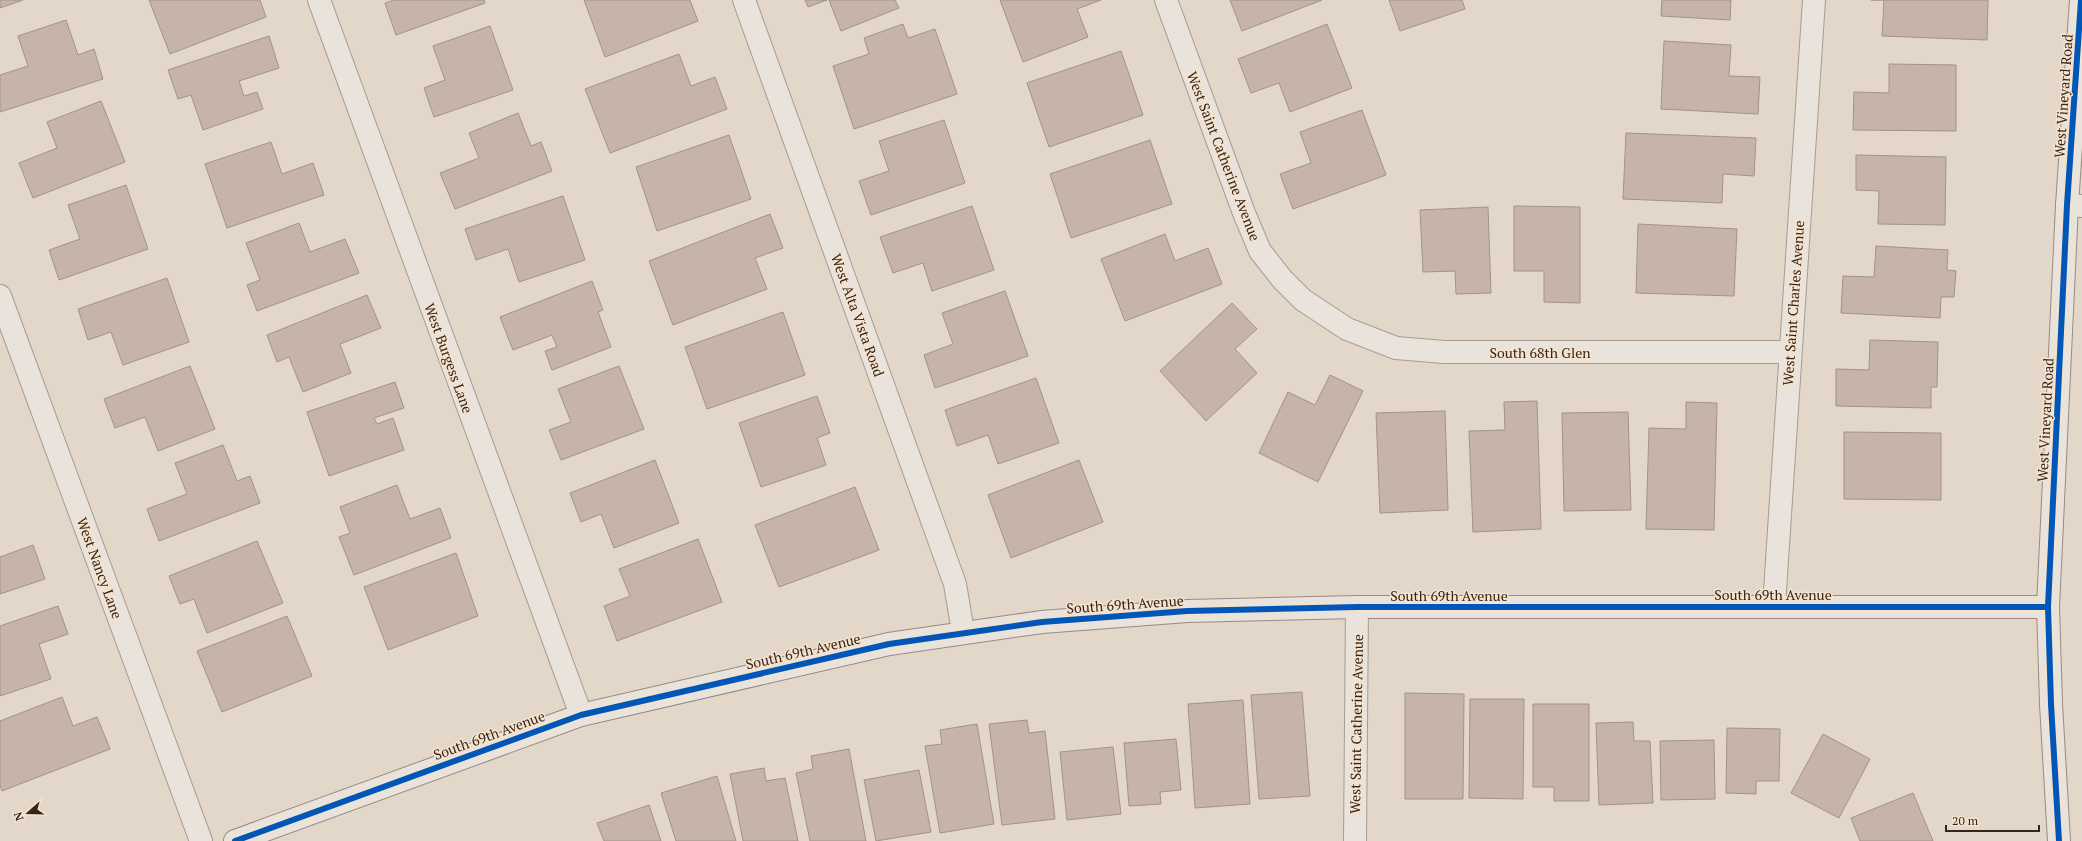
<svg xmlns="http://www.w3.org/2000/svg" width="2082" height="841" font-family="'PT Serif',serif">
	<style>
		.building { fill: #c6b4a9; stroke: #a29288 }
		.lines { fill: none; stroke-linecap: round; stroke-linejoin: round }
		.street-casing { stroke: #a79c92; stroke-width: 24 }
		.secondary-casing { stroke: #968c82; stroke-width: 24 }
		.street { stroke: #eae3db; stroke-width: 22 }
		.secondary { stroke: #eae3db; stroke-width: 22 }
		.cycleway-casing { stroke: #f5e3cd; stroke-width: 8 }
		.cycleway { stroke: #0057b8; stroke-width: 6 }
		.labels { text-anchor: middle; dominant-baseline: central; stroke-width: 3; stroke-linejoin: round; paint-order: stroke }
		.street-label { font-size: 14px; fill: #34241c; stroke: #f5e3cd }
	</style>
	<rect width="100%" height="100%" fill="#e2d7c8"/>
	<path class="building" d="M0,0H23L0,8Z
		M149,0H260L266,17L170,54Z
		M394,0H484L485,3L396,35L385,3Z
		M584,0H690L698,21L605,57Z
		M805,0H827L808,7Z
		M829,0H895L899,8L841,31Z
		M1000,0H1101L1077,9L1088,37L1023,62Z
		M1230,0H1322L1242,31Z
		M1389,0H1462L1465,9L1400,31Z
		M1662,0H1731L1730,20L1661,16Z
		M1871,0H1988L1987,40L1882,36L1884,0Z
		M66,20L78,55L94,49L103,79L0,112V75L28,66L18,36Z
		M903,24L908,38L935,29L957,94L854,129L833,66L869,54L864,38Z
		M1327,24L1352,88L1290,112L1279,83L1251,93L1238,59Z
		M490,26L513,90L434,117L424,88L445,80L433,46Z
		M269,36L279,68L239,81L244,96L257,92L263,109L203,130L191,95L178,99L168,70Z
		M1664,41L1731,45L1729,76L1760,77L1758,114L1661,109Z
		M1121,51L1143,115L1049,147L1027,83Z
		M679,54L691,86L715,77L727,109L610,153L585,89Z
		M1889,64L1956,65V131L1853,130L1854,92L1889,93Z
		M101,101L125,162L33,198L19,163L57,148L47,122Z
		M1362,110L1386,175L1293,209L1280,174L1311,163L1300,132Z
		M518,113L531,146L541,142L552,171L455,209L440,173L479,158L469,133Z
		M944,120L965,183L871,215L859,181L889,171L879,141Z
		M1626,133L1756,138L1754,176L1723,174L1722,203L1623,199Z
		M729,135L751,199L657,231L636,167Z
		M1150,140L1172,204L1071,238L1050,174Z
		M271,142L282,174L313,163L324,195L227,228L205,164Z
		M1856,155L1946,157L1945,225L1878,224L1879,191L1856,190Z
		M126,185L148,249L59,280L49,250L80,239L68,205Z
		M563,196L585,260L519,282L508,249L476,260L465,229Z
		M972,206L994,270L932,291L923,263L893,273L880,237Z
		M1514,206L1580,207V303L1544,302V271H1514Z
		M1488,207L1491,293L1456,294L1455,271L1423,272L1420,210Z
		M770,214L783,248L755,258L767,289L673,325L649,261Z
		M299,223L310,252L345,239L359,273L257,311L247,285L260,280L246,243Z
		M1638,224L1737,229L1734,296L1636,293Z
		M1165,234L1175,261L1208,248L1222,284L1125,321L1101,259Z
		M1876,246L1948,250L1947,270L1956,271L1954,297H1941L1940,318L1841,313L1843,276L1874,277Z
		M167,278L189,342L123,365L111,332L88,340L78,309Z
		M592,281L603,310L598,312L611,347L552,370L545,351L557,347L552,335L513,350L500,317Z
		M1005,291L1028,356L935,388L924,355L953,344L942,313Z
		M367,295L381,328L340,344L351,373L303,392L289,357L277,362L267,335Z
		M1232,303L1257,329L1235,349L1257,373L1206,421L1160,371Z
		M783,312L805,375L707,409L685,347Z
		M1870,340L1938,342L1937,387H1931V408L1836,406V369L1869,370Z
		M190,366L215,429L158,451L145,417L115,428L104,399Z
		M619,366L644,429L561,460L549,430L571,422L558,389Z
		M1330,375L1363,391L1318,482L1259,453L1288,392L1315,405Z
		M1036,378L1059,443L998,464L988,435L957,446L945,410Z
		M395,382L404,408L374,418L377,424L393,418L404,450L329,476L307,412Z
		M817,396L830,433L817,438L826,465L761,487L739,423Z
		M1537,401L1541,529L1473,532L1469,431L1505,430L1504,402Z
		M1686,402L1717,403L1714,530L1646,529L1649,428L1686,429Z
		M1445,411L1448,510L1380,513L1376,413Z
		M1628,412L1631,510L1564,511L1562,413Z
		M1844,432L1941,433V500L1844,499Z
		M223,445L237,481L250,476L260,503L159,541L147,509L187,494L175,463Z
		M655,460L679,523L614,548L601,514L581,522L570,493Z
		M1079,460L1103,522L1011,558L988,495Z
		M397,485L410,519L440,508L451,538L354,575L339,537L350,533L340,507Z
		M855,487L879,550L779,587L755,525Z
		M698,539L722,602L617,641L604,606L630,596L619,569Z
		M257,541L283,603L207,633L194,599L180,604L169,576Z
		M33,545L45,579L0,594V557Z
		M456,553L478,616L388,650L364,587Z
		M58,606L68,634L39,644L51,679L0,696V626Z
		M287,616L312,676L222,712L197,651Z
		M1302,692L1310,796L1259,799L1251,695Z
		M1405,693L1464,694L1463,799H1405Z
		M62,697L73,726L97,717L110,749L2,791L0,785V721Z
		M1470,699H1524L1523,799L1469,798Z
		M1243,700L1250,804L1195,808L1188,704Z
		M1533,704H1589V801H1554V787H1533Z
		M1027,720L1029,733L1045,731L1055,819L1002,825L989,724Z
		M1633,722L1634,741H1650L1653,803L1599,805L1596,723Z
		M977,724L994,824L940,833L925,746L942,744L940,730Z
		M1727,728L1780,729L1779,781H1756V794L1726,793Z
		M1823,734L1870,759L1839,818L1791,793Z
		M1176,739L1181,790L1160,792L1161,804L1129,806L1124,743Z
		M1714,740L1715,799L1661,800L1660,741Z
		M1113,747L1121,814L1067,820L1060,752Z
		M849,749L866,841H810L796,773L813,769L811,756Z
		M764,768L766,781L785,778L798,841H743L730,774Z
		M919,770L931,832L876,841L864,780Z
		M717,776L736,841H676L661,793Z
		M1913,793L1933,841H1860L1851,818Z
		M649,805L661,841H604L597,823Z"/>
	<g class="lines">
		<g class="street-casing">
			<path id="street" d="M319,0L581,715
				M744,0L955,584L963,632
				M1166,0L1244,213L1260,251L1282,279L1303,300L1347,329L1396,348L1444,352H1790
				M2067,205L2082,206
				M0,296L201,841
				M1774,606L1814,0
				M1355,841L1357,607"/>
		</g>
		<g class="secondary-casing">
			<path id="secondary" d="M235,841L581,715L889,644L1042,622L1187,611L1357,607H2048
				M2059,841L2051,704L2048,607L2067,205L2081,0"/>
		</g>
		<use href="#street" class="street"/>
		<use href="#secondary" class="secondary"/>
		<g class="cycleway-casing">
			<path id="cycleway" d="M235,841L581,715L889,644L1042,622L1187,611L1357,607H2048
				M2059,841L2051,704L2048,607L2067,205L2081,0"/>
		</g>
		<use href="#cycleway" class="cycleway"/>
	</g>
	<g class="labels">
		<g class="street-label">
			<text transform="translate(2063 96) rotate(-86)">West Vineyard Road</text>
			<text transform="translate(1224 156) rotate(69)">West Saint Catherine Avenue</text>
			<text transform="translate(1793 303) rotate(-86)">West Saint Charles Avenue</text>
			<text transform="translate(858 315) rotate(70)">West Alta Vista Road</text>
			<text x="1540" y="352">South 68th Glen</text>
			<text transform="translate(449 358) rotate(70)">West Burgess Lane</text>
			<text transform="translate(2045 420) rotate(-87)">West Vineyard Road</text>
			<text transform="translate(100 568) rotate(70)">West Nancy Lane</text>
			<text x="1773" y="594">South 69th Avenue</text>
			<text x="1449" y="595">South 69th Avenue</text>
			<text transform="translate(1125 604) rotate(-4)">South 69th Avenue</text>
			<text transform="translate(803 651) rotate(-13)">South 69th Avenue</text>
			<text transform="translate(1356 724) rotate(-89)">West Saint Catherine Avenue</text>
			<text transform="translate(489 735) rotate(-20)">South 69th Avenue</text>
		</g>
	</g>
	<g transform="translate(28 813) rotate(250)" stroke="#f5e3cd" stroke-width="3" paint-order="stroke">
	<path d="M0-3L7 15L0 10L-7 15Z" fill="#34241c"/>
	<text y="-6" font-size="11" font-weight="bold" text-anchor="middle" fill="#34241c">N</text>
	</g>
	<path d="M1946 825v6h93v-6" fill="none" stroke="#34241c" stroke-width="2"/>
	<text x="1952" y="825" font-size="12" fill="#34241c" stroke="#f5e3cd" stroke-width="3" paint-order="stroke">20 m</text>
</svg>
